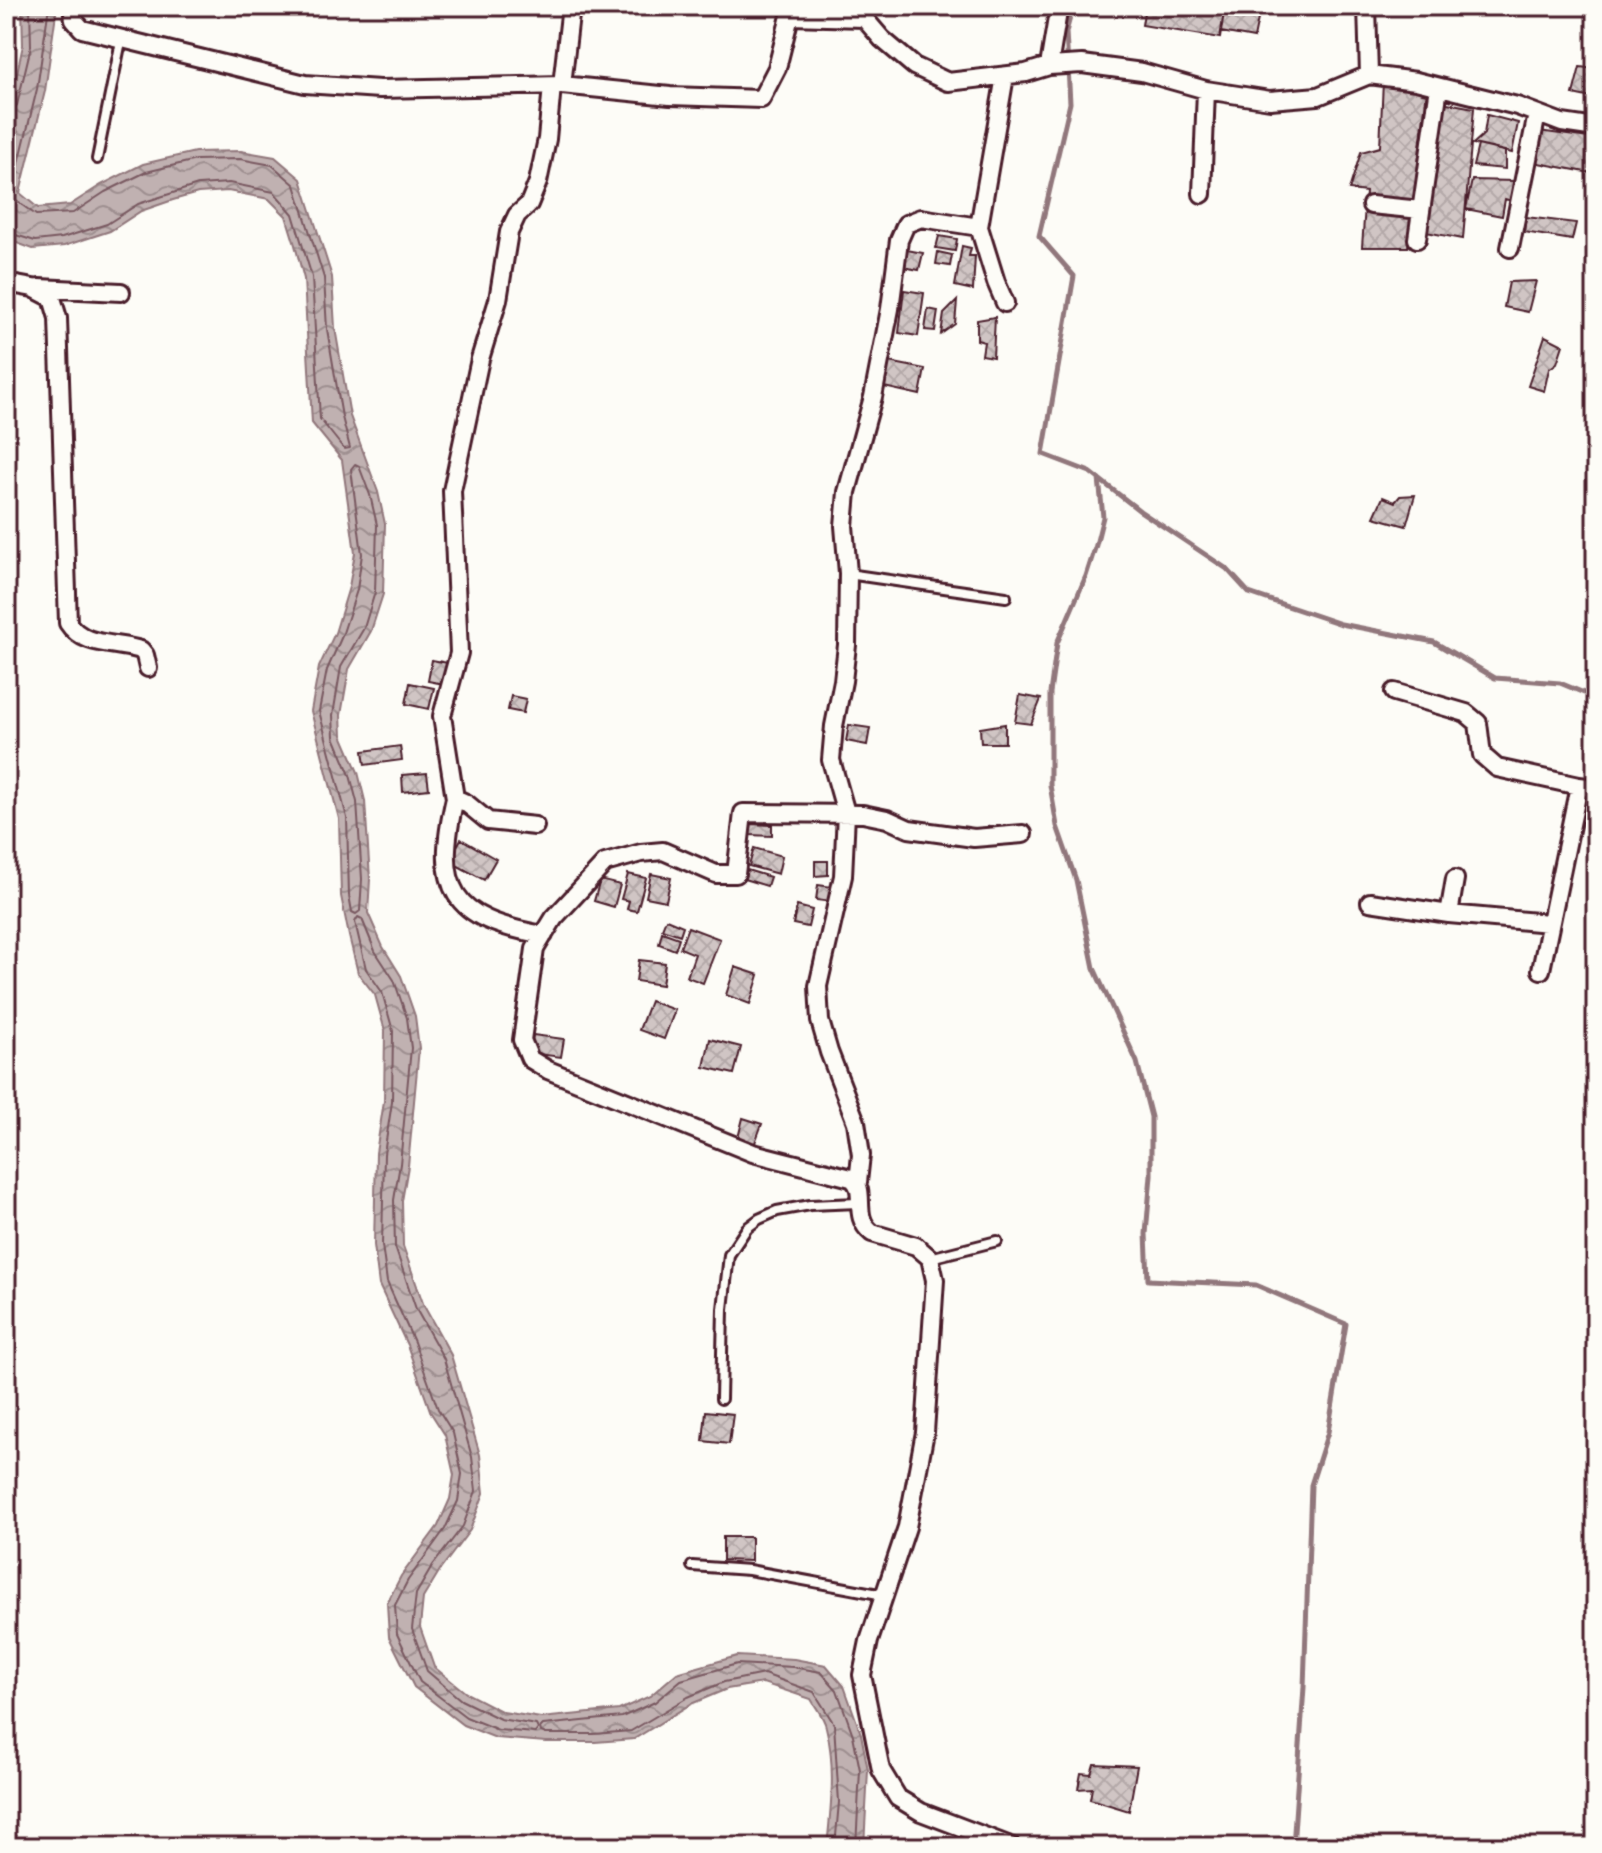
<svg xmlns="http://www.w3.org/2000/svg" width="1602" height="1853" font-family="'Shantell Sans',sans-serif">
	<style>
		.water { fill: url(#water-waves); stroke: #91777b; stroke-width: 2 }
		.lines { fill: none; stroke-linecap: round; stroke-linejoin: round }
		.shore { stroke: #795961; stroke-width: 2 }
		.stream { stroke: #91777b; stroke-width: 5 }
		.building { fill: url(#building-cross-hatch); stroke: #4a1f2b; stroke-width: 2 }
		.lane-casing { stroke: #4a1f2b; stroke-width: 14 }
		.street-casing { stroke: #4a1f2b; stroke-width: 22 }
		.lane { stroke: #fdfcf7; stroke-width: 8 }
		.street { stroke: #fdfcf7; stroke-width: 16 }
	</style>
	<defs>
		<pattern id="water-waves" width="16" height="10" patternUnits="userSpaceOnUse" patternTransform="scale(2)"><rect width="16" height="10" fill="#c0b1b1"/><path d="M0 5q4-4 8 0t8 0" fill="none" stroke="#9e8f90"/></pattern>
		<pattern id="building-cross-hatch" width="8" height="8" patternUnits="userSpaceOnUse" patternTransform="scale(2)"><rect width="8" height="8" fill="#d0c5c4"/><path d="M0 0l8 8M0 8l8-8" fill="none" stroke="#b4a9a9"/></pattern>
	</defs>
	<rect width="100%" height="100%" fill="#fdfcf7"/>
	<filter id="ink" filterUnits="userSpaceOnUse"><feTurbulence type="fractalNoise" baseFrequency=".0125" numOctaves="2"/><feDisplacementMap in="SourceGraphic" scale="16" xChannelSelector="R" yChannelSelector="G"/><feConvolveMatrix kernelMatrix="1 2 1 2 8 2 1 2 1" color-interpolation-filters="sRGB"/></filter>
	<g filter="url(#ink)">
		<path class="water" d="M22,6H57L45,91L20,193L38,208L70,205L101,185L143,164L195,152L241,151L275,157L301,179L332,277L335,328L350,416L378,492L385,524L383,594L371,631L349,669L341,715L342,735L358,772L365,801L370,879L368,913L383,947L401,976L415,1016L419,1048L408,1166L402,1201L403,1246L424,1306L451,1355L480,1455L484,1493L470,1530L440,1570L423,1598L420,1627L434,1667L466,1693L503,1712L541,1718L619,1710L650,1696L677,1673L737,1656L794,1659L826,1665L844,1686L861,1734L868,1770L864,1847H827C831,1808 836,1765 826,1727C824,1717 816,1708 811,1699L763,1683L727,1689L691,1704L634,1739L595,1742H546L496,1738L463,1725L414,1687L389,1637L387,1603L401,1576L438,1526L450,1499L454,1475L445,1435L431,1413L407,1345L379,1285L374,1245L376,1153L384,1101L385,1031L375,995L358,973L349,936L341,896L339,819L311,711L319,667L335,633L349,587L355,553L342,460L312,423L304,279L295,245L286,216L269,199L228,191L198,193L173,200L141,211L110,231L64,246L33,249L6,239V124L23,45Z"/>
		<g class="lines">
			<path class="shore" d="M6,112L13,110L17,105L31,46L30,6
				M6,232L35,241L62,238L107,224L138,204L198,185L229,183L274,192L293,214L312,277L320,419L344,449L350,448L342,417L327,329L324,278L295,185L272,165L240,159L196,160L146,172L105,192L73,213L36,215L15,200L12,192L37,89L49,6
				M355,464L359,466L370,495L377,525L375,592L364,628L341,667L333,715L334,737L350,775L357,802L362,879L360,911L356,914L352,912L349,895L347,818L319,711L327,670L342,636L357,590L362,554L351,469Z
				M358,917L362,919L375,951L394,980L407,1018L411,1048L400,1164L394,1200L395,1247L416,1309L444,1359L472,1457L476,1491L463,1526L433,1565L416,1594L412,1629L427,1671L461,1700L500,1719L536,1725L538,1729L535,1733L498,1730L466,1717L420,1682L397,1634L395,1605L408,1580L445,1529L458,1501L462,1474L453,1433L438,1409L414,1342L387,1282L382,1245L384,1154L392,1102L393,1031L382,992L366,969L355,922Z
				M835,1847L839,1802L834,1724L814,1692L764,1674L724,1682L688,1697L631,1731L594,1734H546L541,1732L540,1728L543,1725L622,1717L655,1702L681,1680L737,1664L793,1667L821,1672L837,1690L853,1735L860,1770L856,1847"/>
			<path class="stream" d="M1073,6L1066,32L1070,103L1039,236L1074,276L1043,454L1090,472L1140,511L1227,569L1249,593L1341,624L1434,642L1495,678L1560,683L1596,698
				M1099,479L1103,517L1096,545L1086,576L1057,643L1050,693V785L1057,826L1076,880L1094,968L1137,1062L1151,1117V1175L1146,1234L1148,1280L1256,1285L1346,1324L1328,1432L1311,1485L1304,1687L1293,1847"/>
		</g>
		<path class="building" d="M1145,6H1225L1220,38L1142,25Z
			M1224,11L1259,14L1254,38L1221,32Z
			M1580,67L1596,69V99L1573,94Z
			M1383,81L1427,90L1408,247H1362L1366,192L1349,190L1361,152L1380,147Z
			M1442,102L1474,108L1463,239L1426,232Z
			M1487,115L1518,123L1512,153L1473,144L1484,134Z
			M1539,131L1596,139L1591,173L1533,162Z
			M1478,145L1505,151V169L1473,166Z
			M1472,180L1515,181L1512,201L1505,199L1502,216L1466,209Z
			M1526,217L1576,223L1572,240L1524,232Z
			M939,236L957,239L955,251L936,248Z
			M962,246L971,248L969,256H975L973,290L955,286Z
			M907,250L923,253L919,270L903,267Z
			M938,252L952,255L950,266L936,264Z
			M1536,281L1528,312L1504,307L1509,282Z
			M904,290L924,293L918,336L899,333Z
			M957,301L955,324L941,334L944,314Z
			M928,309L938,311L935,331L925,330Z
			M995,317L993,357L982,355L984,342L977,340V320Z
			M1545,336L1563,345L1557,363L1549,369L1544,391L1528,386Z
			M889,362L925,369L920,395L884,387Z
			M1415,495L1406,526L1374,517L1383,497L1395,502L1400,496Z
			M432,660L448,663L444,684L428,681Z
			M410,683L434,688L429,709L406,704Z
			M1020,695L1041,699L1031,724L1015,722Z
			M511,696L526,699L523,713L508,710Z
			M1005,724V743H981L980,728Z
			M849,725L870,728L867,745L846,741Z
			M400,746L402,760L365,765L363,751Z
			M427,773L429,789L403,792L402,775Z
			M750,824L772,825V836L750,835Z
			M461,839L496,859L484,880L449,861Z
			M754,848L782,856L778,874L749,866Z
			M815,861H828V875L815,876Z
			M747,870L770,877L767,886L744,879Z
			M628,874L646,878L637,911L627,909L629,901L621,899Z
			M651,874L671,878L666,901L646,897Z
			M600,880L620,885L614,907L594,901Z
			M818,885L833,887L831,902L816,900Z
			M797,906L812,910L808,927L793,924Z
			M666,919L683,926L680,935L662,929Z
			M688,927L720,939L703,983L687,977L695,954L680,948Z
			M662,932L679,938L675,950L659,944Z
			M639,960L665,963L662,985L636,981Z
			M735,967L759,975L750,1004L726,995Z
			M650,1001L675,1010L664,1039L639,1030Z
			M533,1035L564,1039L561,1057L530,1053Z
			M710,1039L741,1047L734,1074L704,1067Z
			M743,1118L762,1124L753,1148L737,1142Z
			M706,1411L733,1414L729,1444L703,1441Z
			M723,1537H751V1561L723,1560Z
			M1094,1764L1137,1766L1129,1811L1090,1799L1092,1788L1078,1789L1081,1773L1091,1774Z"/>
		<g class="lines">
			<g class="lane-casing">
				<path id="lane" d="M97,159L121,41
					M848,574L1006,597
					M930,1258L997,1241
					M721,1399L723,1309L729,1255L747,1228L759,1219L777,1211L810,1205L858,1203
					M692,1566L749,1570L884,1595"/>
			</g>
			<g class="street-casing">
				<path id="street" d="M72,6L74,20L82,29L305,84L380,89L562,85L670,96L761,99L777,68L790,16L864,18L882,39L914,66L948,82L1026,73L1049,66L1082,64L1142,72L1206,90L1270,100L1318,96L1369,75L1416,81L1517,106L1562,123L1596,128
					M1367,6L1369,75
					M1049,66L1059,6
					M562,85L571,6
					M1202,194L1206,90
					M1371,205L1421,210
					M979,227L996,282L1005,303
					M1417,239L1439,87
					M1510,248L1537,114
					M6,283L33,288L52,298L58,318L68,623C83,647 116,642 141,650L145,655L148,668
					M39,288L121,292
					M1394,692L1466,713L1478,723L1482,755L1497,768L1579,786L1541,970
					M1579,786L1596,788
					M455,798C434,889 450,919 544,935
					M535,826L488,821L466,803L455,798L442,716L459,653L452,491L480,359L498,300L509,232L517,215L529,204L538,182L547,139L552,86
					M1370,902L1449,914L1549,923
					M1449,914L1455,879
					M858,1182L861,1155L856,1122L829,1052L820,1021L818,986L843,876L846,813L831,760L834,726L843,681L847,645L848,573L844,526L847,492L873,397L890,309L899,240L906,224L921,218L979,227L1005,76
					M1013,1847L921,1812L898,1798L881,1770L862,1675L869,1641L907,1527L925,1432L935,1280L930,1258L916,1246L872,1233C850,1216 869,1189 851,1178L753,1153L548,1070L530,1059L522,1040L535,949L554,918L605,863L641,853L663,851L716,874H736L743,813L863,814L887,819L909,829L974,838L1023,834"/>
			</g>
			<use href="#lane" class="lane"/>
			<use href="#street" class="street"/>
		</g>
	</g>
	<rect width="1602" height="1853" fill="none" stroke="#fdfcf7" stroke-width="32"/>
	<rect x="16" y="16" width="1570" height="1821" fill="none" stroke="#4a1f2b" stroke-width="3" filter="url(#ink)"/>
</svg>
